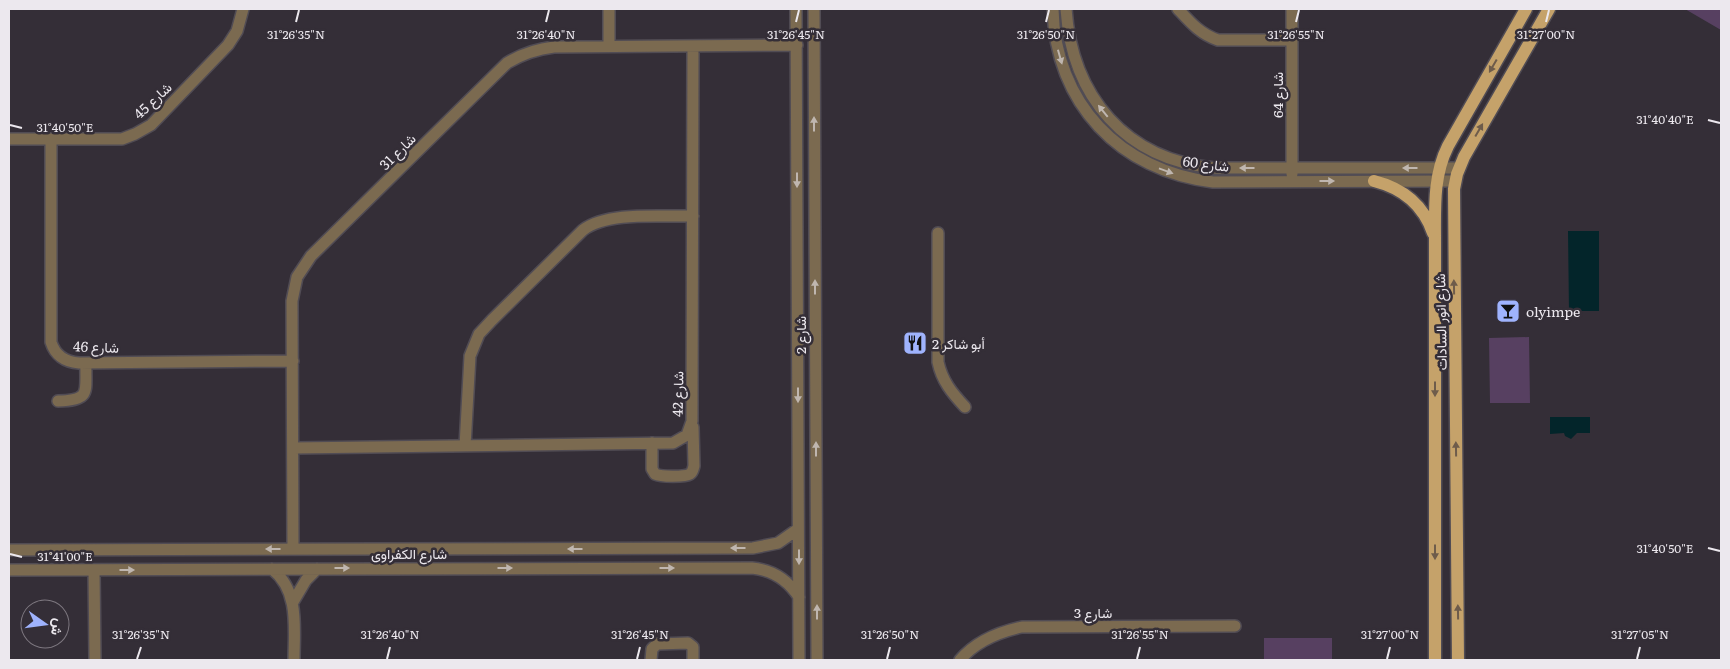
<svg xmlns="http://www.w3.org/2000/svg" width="1730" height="669" font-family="Literata,Vazirmatn,serif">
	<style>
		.green { fill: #574061 }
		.water { fill: #03252a }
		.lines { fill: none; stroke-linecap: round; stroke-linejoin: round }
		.minor-casing { stroke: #514c54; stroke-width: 14 }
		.major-casing { stroke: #514c54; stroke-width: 15 }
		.minor { stroke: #7b6a50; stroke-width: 11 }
		.major { stroke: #c5a26a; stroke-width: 12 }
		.oneway { fill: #bfb6af }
		.oneway2 { fill: #6e5c4b }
		.ticks { fill: none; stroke: #ece8ee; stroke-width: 2 }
		.labels { text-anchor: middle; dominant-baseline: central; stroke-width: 5; stroke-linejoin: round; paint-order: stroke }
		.street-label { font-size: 14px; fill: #ece8ee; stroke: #342e37 }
		.poi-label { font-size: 14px; fill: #ece8ee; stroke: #342e37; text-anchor: start }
		.ticks-label { font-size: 12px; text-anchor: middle; fill: #ece8ee; stroke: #342e37; stroke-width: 5; stroke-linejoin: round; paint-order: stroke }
	</style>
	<rect width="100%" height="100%" fill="#342e37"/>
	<path class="green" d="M1685,9H1721V30Z
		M1529,337L1530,403H1490L1489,338Z
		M1264,638H1332V660H1264Z"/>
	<path class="water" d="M1568,231H1599V311H1569Z
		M1550,417H1590V433H1577L1571,439L1565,436L1564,433L1550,434Z"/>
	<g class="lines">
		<g class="minor-casing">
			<path id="minor" d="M609,9V46
				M796,9L799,660
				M814,9L817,660
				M1053,9C1055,103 1120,171 1213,182L1455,181
				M1066,9C1072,96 1125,160 1215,168H1459
				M1178,9C1190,22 1200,34 1218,40H1292
				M1292,9V174
				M9,139H122L135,134L151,125L228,45L237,31L243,9
				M51,139V342C55,355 65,362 79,363L293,361
				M938,233V362C942,381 952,393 965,407
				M58,401C92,400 85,392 86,363
				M652,443V469L655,474C661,477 685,477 690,474C693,472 693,469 694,466L693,427
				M465,446L470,356L479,334L492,320L583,230C608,211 661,217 693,216
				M293,448L673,443L687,435L692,421L693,46
				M293,549L292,301L297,277L311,256L507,63C522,54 536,49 554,47L797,45
				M9,550L753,548L778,543L798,529
				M272,569C300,591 294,629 294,660
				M9,570L752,568C773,570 788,580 799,597
				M94,570L95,660
				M293,602L306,580L317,569
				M651,660L652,649L657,644L688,643L693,647V660
				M960,660C976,641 999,632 1022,627L1235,626"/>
		</g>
		<g class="major-casing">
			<path id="major" d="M1374,181C1402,188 1423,204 1433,233
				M1435,660V242C1435,208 1433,176 1448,146L1526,9
				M1458,660L1454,189L1457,174L1464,157L1549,9"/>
		</g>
		<use href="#minor" class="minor"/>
		<use href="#major" class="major"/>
	</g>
	<defs><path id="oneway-solid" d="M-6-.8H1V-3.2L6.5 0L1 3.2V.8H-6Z" transform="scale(1.25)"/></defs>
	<g class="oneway">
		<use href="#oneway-solid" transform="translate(1060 57) rotate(74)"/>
		<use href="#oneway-solid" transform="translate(1103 111) rotate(-129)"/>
		<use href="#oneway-solid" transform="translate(814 124) rotate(-90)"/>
		<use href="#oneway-solid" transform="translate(1247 168) rotate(180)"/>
		<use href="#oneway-solid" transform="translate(1410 168) rotate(-180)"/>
		<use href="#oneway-solid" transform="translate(1166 171) rotate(20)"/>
		<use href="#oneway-solid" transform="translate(797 180) rotate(90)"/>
		<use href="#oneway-solid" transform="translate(1327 181)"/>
		<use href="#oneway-solid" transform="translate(815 287) rotate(-90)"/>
		<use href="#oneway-solid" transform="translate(798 395) rotate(90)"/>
		<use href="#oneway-solid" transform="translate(816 449) rotate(-90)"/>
		<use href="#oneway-solid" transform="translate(738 548) rotate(180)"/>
		<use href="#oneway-solid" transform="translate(273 549) rotate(180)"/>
		<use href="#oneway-solid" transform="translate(575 549) rotate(180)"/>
		<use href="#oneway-solid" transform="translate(799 557) rotate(90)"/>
		<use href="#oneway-solid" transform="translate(342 568)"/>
		<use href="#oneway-solid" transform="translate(505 568)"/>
		<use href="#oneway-solid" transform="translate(667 568)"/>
		<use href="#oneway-solid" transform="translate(127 570)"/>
		<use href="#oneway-solid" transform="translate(817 612) rotate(-90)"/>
	</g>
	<g class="oneway2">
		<use href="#oneway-solid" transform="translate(1493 66) rotate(120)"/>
		<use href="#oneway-solid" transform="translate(1479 130) rotate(-60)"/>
		<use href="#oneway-solid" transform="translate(1454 287) rotate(-91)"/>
		<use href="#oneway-solid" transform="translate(1435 389) rotate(90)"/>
		<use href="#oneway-solid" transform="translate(1456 449) rotate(-91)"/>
		<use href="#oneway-solid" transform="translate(1435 552) rotate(90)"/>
		<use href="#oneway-solid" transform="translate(1458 612) rotate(-91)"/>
	</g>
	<path class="ticks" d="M296,22L299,10M546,22L549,10M796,22L799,10M1046,22L1049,10M1296,22L1299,10M1546,22L1549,10M1708,120L1720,123M10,125L22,128M1708,548L1720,551M10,554L22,557M137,659L141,647M387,659L390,647M637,659L640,647M887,659L890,647M1137,659L1140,647M1387,659L1390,647M1637,659L1640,647"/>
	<defs>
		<g id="bar-square" transform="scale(1.25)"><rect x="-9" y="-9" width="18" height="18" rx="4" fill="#9fb3fd" stroke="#342e37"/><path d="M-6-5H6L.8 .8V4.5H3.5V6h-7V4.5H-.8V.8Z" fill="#111"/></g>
		<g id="restaurant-square" transform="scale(1.25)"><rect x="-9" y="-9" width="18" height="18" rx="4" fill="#9fb3fd" stroke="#342e37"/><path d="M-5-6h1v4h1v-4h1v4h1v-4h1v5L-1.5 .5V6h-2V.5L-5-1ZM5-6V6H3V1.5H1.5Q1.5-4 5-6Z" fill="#111"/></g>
	</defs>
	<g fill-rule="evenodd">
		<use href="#bar-square" x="1508" y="311"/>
		<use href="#restaurant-square" x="915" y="343"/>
	</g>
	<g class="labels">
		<g class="street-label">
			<text transform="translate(1277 95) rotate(-90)">شارع 64</text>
			<text transform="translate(152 100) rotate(-43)">شارع 45</text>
			<text transform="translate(397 151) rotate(-45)">شارع 31</text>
			<text transform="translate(1206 163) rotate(7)">شارع 60</text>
			<text transform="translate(1440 322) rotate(-91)">شارع انور السادات</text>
			<text transform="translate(800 335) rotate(-90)">شارع 2</text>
			<text transform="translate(96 346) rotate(2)">شارع 46</text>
			<text transform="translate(677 394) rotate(-89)">شارع 42</text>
			<text x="409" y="553">شارع الكفراوى</text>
			<text x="1093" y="612">شارع 3</text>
		</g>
		<g class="poi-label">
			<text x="1526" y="311">olyimpe</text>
			<text x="932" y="343">أبو شاكر 2</text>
		</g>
	</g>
	<g class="ticks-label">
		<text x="296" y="39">31°26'35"N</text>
		<text x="546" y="39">31°26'40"N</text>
		<text x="796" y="39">31°26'45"N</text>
		<text x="1046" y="39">31°26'50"N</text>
		<text x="1296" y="39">31°26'55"N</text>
		<text x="1546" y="39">31°27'00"N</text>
		<text x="1665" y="124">31°40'40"E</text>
		<text x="65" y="132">31°40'50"E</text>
		<text x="1665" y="553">31°40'50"E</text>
		<text x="65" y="561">31°41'00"E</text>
		<text x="141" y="639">31°26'35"N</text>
		<text x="390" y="639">31°26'40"N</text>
		<text x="640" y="639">31°26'45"N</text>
		<text x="890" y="639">31°26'50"N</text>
		<text x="1140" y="639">31°26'55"N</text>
		<text x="1390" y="639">31°27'00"N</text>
		<text x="1640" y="639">31°27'05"N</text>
	</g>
	<rect width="1730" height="669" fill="none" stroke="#ece8ee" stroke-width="20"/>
	<g transform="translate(45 624) rotate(104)"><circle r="24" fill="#342e37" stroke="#7e7880"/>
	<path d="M0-4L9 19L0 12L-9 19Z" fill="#9fb3fd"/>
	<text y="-8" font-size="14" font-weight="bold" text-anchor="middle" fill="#ece8ee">ش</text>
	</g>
</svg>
